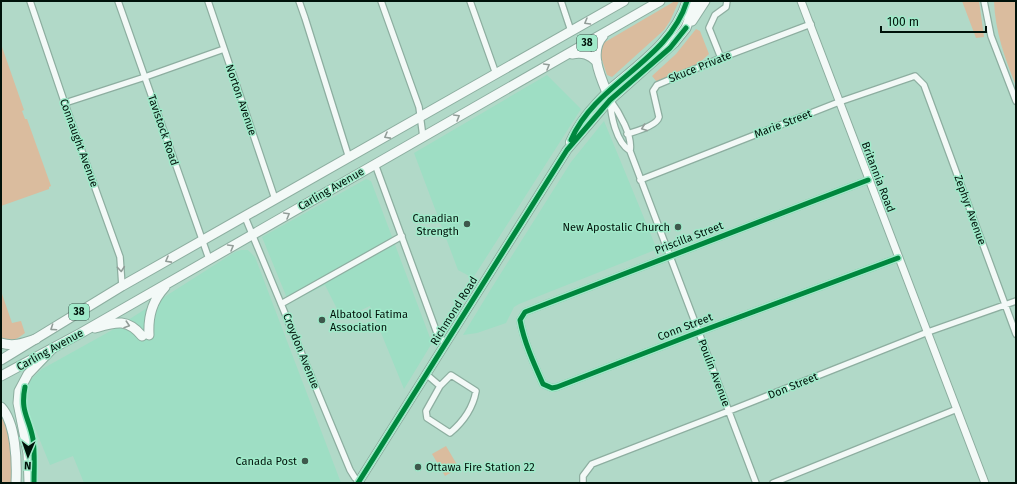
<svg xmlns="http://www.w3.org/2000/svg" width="1017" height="484" font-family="'Fira Sans',sans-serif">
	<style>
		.built { fill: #9edec4 }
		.green { fill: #dabc9e }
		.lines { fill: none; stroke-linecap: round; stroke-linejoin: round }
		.minor-casing { stroke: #8daea0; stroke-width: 8 }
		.tertiary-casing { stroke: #8daea0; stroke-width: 9 }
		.secondary-casing { stroke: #8daea0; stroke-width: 10 }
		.primary-casing { stroke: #8daea0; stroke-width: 11 }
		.trunk-casing { stroke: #8daea0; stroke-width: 11 }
		.minor { stroke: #f3f9f7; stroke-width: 5.5 }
		.tertiary { stroke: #f3f9f7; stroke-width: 7 }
		.secondary { stroke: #f3f9f7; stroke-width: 8 }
		.primary { stroke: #f3f9f7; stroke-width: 9 }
		.trunk { stroke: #f3f9f7; stroke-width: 9 }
		.cycleway-casing { stroke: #a0eaca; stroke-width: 8 }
		.cycleway { stroke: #00873e; stroke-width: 5 }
		.oneway { stroke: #929d98 }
		.poi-dot { fill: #3e584c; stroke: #a0eaca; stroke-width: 1.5 }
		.labels { text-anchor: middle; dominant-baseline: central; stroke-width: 3; stroke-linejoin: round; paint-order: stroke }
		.shield { fill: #a0eaca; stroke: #305344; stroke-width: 1 }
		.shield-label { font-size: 10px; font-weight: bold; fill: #00120a }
		.street-label { font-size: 11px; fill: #00120a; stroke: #a0eaca }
		.poi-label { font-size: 11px; fill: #00120a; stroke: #a0eaca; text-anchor: end }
	</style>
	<rect width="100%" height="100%" fill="#b1d9c8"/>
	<path class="built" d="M547,75L581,109L473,278L458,270L414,153Z
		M604,121L656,247L655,250L519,304L514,307L506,323L477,333L463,335L491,289L571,162Z
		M366,179L371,181L432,343L404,389L370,306L342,319L325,285L289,303L262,237Z
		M241,250H248L255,257L341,483H84L73,456L50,465L26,406L25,391L29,381L42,369L114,329L235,252Z"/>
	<path class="green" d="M675,1H679L670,21L664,30L612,77L607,75L600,54V45Z
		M962,1H979L984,37L976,38Z
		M994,1H1016V86C1005,59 995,31 994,1Z
		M696,29L700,31L709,54L698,64L657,82L652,76L676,54Z
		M1,44L24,110L22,111L25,119H27L51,186L49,187V189L1,206Z
		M1,291L12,323L21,321L25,333C18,339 9,342 1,347Z
		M1,416C10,428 14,468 14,483H1Z
		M446,446L459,468L445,476L432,454Z"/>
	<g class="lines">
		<g class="minor-casing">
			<path id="minor" d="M30,1L66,107L120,257L122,286
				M118,1L209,259
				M208,1L275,199
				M299,1L305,18L349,158
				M381,1L419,107L423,137
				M470,1L496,74
				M561,1L571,31
				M984,1L991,36L1016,101
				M721,58L709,28L715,15L726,7L727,1
				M610,100C619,112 633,136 630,151L756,483
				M610,100C611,116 616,142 630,151
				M65,103L145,77L224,49
				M627,134C636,131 657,126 659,117L653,91L657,85L721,58L811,24
				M375,164L437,333L445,344
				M640,180L839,102L915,76L924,85L1016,334
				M868,180L525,312L520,320C524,342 534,364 543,384L552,388L557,387L699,332L898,258
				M245,217L350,470L355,478L361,483
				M281,304L402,236
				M426,374L440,386L426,411L427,418L450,433C463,422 473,408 476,391L451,375L440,386
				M583,483V476L592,464L729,411L928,332L1016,301
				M773,483L957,409"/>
		</g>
		<g class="tertiary-casing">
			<path id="tertiary" d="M801,1L985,483"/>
		</g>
		<g class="secondary-casing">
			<path id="secondary" d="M570,142C579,122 591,108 607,92
				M358,483L567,150L610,100"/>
		</g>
		<g class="primary-casing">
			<path id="primary" d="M692,21L705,1
				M603,36C587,53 603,82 610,100L674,43L686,28L696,1
				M572,54C583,52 589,54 597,62
				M607,92C638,65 675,41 687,1
				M95,328C116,322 127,318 142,336
				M149,335C148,316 152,301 165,287
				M1,360L122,286L624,1
				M1,376L81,333L660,1"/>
		</g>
		<g class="trunk-casing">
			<path id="trunk" d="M1,343C14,347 24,343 36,339
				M1,407C16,423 17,462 16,483
				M29,483L28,453L18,403L19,391L28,374L53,348"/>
		</g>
		<use href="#minor" class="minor"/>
		<use href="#tertiary" class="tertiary"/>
		<use href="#secondary" class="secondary"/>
		<use href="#primary" class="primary"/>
		<use href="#trunk" class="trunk"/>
		<g class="cycleway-casing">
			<path id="cycleway" d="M571,140C596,82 668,62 687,1
				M868,180L525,312L520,320C524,342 534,364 543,384L552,388L557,387L699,332L898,258
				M25,387C20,412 29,417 33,439C35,453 34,469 34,483
				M358,483L567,150L610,100L670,48L686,28"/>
		</g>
		<use href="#cycleway" class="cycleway"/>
	</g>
	<defs><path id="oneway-chevron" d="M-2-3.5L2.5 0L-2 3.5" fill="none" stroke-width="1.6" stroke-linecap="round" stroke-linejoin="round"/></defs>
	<g class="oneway">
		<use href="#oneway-chevron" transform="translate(587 22) rotate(150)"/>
		<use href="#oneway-chevron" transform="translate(547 66) rotate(-30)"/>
		<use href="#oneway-chevron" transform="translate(457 117) rotate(-30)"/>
		<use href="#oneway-chevron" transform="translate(644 128) rotate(160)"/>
		<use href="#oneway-chevron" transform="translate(387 136) rotate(151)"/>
		<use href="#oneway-chevron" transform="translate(287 215) rotate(-30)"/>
		<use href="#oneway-chevron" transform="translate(231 247) rotate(-30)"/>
		<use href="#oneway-chevron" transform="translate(168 260) rotate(151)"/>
		<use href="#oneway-chevron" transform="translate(121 269) rotate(85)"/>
		<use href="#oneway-chevron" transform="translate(127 325) rotate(18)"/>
		<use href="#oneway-chevron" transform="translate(53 328) rotate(146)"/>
	</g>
	<g class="poi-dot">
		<circle cx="467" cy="224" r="4"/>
		<circle cx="678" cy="227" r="4"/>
		<circle cx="322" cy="320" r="4"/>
		<circle cx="305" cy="461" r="4"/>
		<circle cx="418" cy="467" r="4"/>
	</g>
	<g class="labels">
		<g class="shield">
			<rect x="577" y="35" width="20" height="16" rx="3"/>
			<rect x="69" y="304" width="20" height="16" rx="3"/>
		</g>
		<g class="shield-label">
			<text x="587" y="43">38</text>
			<text x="79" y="312">38</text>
		</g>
		<g class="street-label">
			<text transform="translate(700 67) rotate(-22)">Skuce Private</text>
			<text transform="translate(241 100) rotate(71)">Norton Avenue</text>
			<text transform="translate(783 124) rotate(-21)">Marie Street</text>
			<text transform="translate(163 130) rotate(71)">Tavistock Road</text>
			<text transform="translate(79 143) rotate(70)">Connaught Avenue</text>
			<text transform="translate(878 177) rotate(69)">Britannia Road</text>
			<text transform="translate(331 189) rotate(-30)">Carling Avenue</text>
			<text transform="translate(970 210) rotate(70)">Zephyr Avenue</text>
			<text transform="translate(689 238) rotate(-21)">Priscilla Street</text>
			<text transform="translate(454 311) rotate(-58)">Richmond Road</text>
			<text transform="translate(685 327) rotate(-21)">Conn Street</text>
			<text transform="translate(50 350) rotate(-29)">Carling Avenue</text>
			<text transform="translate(301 351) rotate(68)">Croydon Avenue</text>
			<text transform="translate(714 373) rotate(69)">Poulin Avenue</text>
			<text transform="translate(793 386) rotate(-22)">Don Street</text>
		</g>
		<g class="poi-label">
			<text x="459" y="218">Canadian<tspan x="459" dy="13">Strength</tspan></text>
			<text x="670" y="227">New Apostalic Church</text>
			<text x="330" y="314" text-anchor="start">Albatool Fatima<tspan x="330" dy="13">Association</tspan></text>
			<text x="297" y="461">Canada Post</text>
			<text x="426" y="467" text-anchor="start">Ottawa Fire Station 22</text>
		</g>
	</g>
	<rect width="1017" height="484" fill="none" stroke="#00120a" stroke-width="4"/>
	<g transform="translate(28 456) rotate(182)" stroke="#a0eaca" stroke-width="3" paint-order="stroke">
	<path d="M0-3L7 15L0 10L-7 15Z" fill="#00120a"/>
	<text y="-6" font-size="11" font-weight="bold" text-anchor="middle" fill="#00120a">N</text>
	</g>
	<path d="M881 26v6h105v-6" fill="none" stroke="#00120a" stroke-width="2"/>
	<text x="887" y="26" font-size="12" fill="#00120a" stroke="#a0eaca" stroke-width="3" paint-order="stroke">100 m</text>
</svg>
